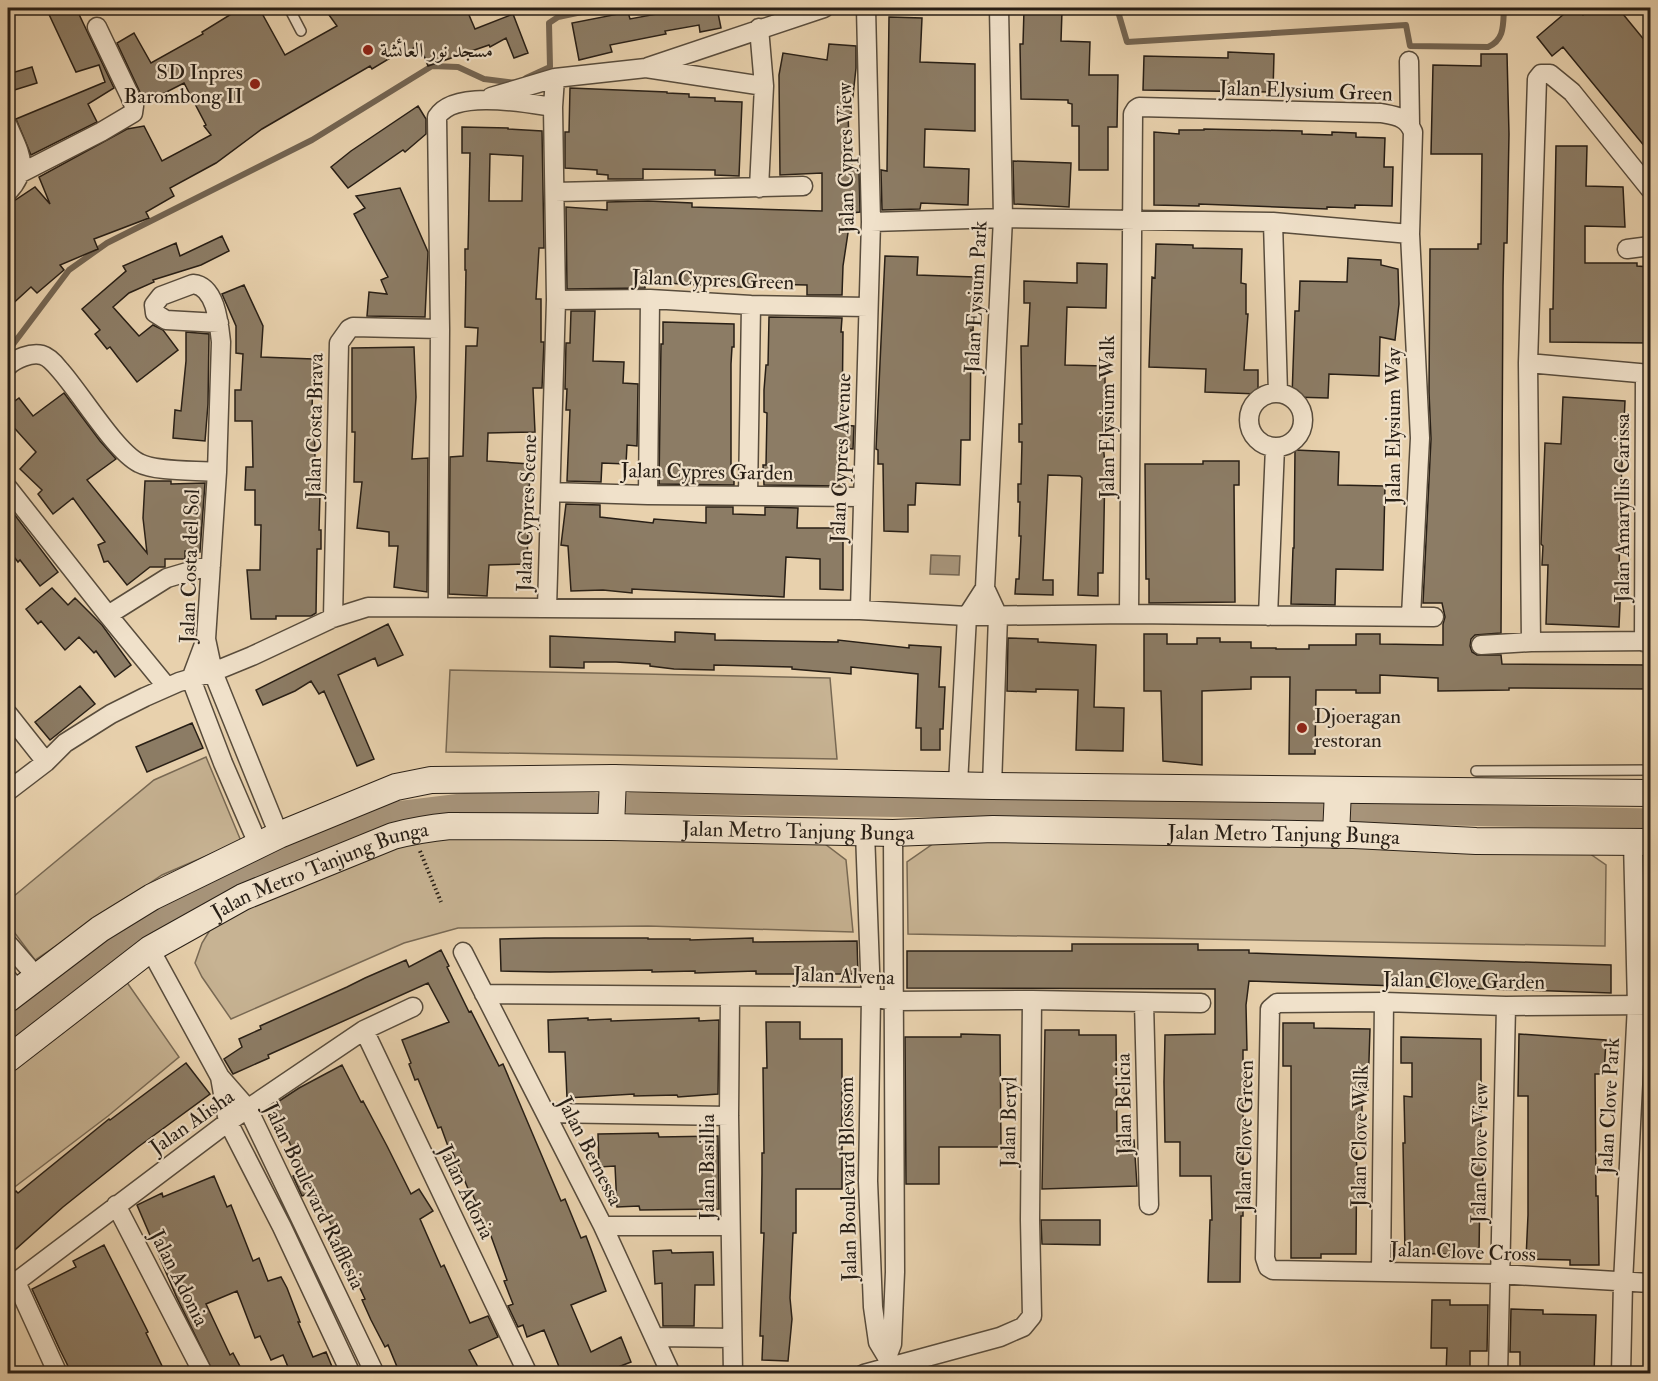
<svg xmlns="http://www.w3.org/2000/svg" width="1658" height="1381" font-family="'IM FELL Double Pica',Amiri,serif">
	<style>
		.green { fill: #c7b393; stroke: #786954; stroke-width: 1.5 }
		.water { fill: #a7947a; stroke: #746552; stroke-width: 1.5 }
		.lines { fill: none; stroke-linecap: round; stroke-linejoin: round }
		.stream { stroke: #746552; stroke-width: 6 }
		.canal { stroke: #a7947a; stroke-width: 21 }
		.building { fill: #8c7c65; stroke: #281f16; stroke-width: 1.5; fill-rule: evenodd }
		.lane-casing { stroke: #584c3c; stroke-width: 12 }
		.street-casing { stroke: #584c3c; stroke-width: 21 }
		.secondary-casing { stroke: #281f16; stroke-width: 28 }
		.path { stroke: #281f16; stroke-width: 4; stroke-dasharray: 1.5 3; stroke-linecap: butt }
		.lane { stroke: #f0e1ca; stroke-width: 9 }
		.street { stroke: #f0e1ca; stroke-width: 18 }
		.secondary { stroke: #f0e1ca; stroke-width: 26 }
		.poi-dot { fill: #8f2418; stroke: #f0e1ca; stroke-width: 2 }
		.labels { text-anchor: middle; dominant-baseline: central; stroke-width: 4.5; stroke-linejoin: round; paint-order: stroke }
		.poi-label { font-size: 21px; fill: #281f16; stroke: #f0e1ca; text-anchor: start }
		.street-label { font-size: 21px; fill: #281f16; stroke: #f0e1ca }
	</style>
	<rect width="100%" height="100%" fill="#e8d1ad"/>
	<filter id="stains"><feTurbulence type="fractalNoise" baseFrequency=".00333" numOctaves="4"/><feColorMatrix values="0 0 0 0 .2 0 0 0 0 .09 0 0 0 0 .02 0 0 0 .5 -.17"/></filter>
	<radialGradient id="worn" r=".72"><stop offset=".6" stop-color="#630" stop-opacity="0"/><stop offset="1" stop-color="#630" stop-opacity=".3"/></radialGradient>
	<path class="green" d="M450,670L830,678L837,759L446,752Z
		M206,757L241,841L162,875L35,960L8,924V901L154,780Z
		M437,836L817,838L846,860L853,932L648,926L458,928L404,943L231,1019L202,977L195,963L202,943L210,930L245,910L348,862Z
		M940,839L1583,849L1606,865L1605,946L908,934L907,862Z
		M126,981L179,1057L108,1116L8,1192V1068Z"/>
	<path class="water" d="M931,555L960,556L959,575L930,574Z"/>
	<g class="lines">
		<path class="stream" d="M1117,8L1127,42L1406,25L1410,46L1488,47C1505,40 1503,24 1504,8
			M526,78L550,67L549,23L558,17L601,8
			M8,351L69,270L107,243L312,140L432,66L458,67L484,79L516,83"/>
		<path class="canal" d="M630,803L1319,812
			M1355,813L1650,819
			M8,1029L111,949L187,904L277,859L396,812L470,803H594"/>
	</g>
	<path class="building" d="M46,8H76L114,88L88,104L97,122L31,155L16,119L105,82L99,65L76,72Z
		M241,8H259L285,55L337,26L324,8H466L475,29L513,14L528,53L514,58L506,38L490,47L489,45L428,66L420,45L401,54L400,52L372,69L370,66L262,129L216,163L170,188L174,196L146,212L149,218L94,239L98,249L60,265L64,270L37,293L31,287L8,308V205L35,187L50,204L39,177L127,129L144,126L162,161L211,135L204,126L206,125L184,83L145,103L117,43L134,33L151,63L203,34L202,32Z
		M672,8H717L721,28L700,32L699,25L665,31L666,34L610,45L612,52L579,60L572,23L628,12L630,19L673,11Z
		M1571,8H1577L1583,15L1591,8H1618L1650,47V153L1563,47L1552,56L1537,37Z
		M1024,9L1062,11L1061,41L1090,42L1089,75H1118L1117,127H1108V170H1079V126H1072V104L1068,103V100L1021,99L1020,44H1023Z
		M889,17L922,18L920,62L975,64V131L925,129L924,167L969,169L968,205L921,203L920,209L882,210L881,170L887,171Z
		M829,44L856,46V68L851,114H848L850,165H852V169H859L860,212L851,213L843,266L842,295H807V285L759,284V288L645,282V288L567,289L566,207L607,210V202L648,201L692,203V207L822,211V173L780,175L779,75L783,53L827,60Z
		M1228,52L1274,54L1273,92L1143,90L1144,56L1228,58Z
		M1481,54H1507L1509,134L1507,243H1504L1503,286L1501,633L1475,635L1471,639L1470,646L1472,652L1477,655H1501L1502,664L1650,665V689L1509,688V690L1438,691V678L1380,675V693H1356V690H1316L1315,754H1289L1290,677H1251V689L1202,691V765L1163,761L1161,691H1144V634H1167V644H1197V638H1220V642H1251V648H1276V649H1309V645H1356V634H1380V644L1443,645V624L1445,617L1442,603H1423L1431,439L1429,392L1430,249H1478V244H1481L1482,154H1431L1433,65L1481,66Z
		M32,67L37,83L8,92V74Z
		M570,88L667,92V93L689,94V97L715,98V101L742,102L739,176L715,175V170L643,169V179H608V175L597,174V170L565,168V132H569Z
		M418,106L426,119V134L405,152L403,150L348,188L331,167L351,151Z
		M462,127L508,128V129L542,131L544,248H539L536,299H541V342H544L542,388H533L535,432L488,433L487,461L530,464L527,564L489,565L487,596L449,594L450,457L463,456L466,346H477L478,328L465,327L466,270H465V249H468L470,153H462ZM490,154L523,156L522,201H489Z
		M1204,129L1302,131V134L1332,135V132L1356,133V137L1385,138L1384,167H1393L1392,206L1355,205V208L1327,207V209L1199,204V206L1154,205V132L1179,134V130H1204Z
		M1556,146H1587L1586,186L1623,187L1625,227L1585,226V263H1637V266L1650,267V343L1550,342V309H1553Z
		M1013,161L1071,163L1069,207L1014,204Z
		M400,188L428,252L425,317L367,316L369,292L387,294L381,280L388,277L354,214L365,208L356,196Z
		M222,236L229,251L201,265L153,280L154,282L129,293L113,307L139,336L153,325L163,330L178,350L137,382L110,347L107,349L95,334L100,330L82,309L126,271L123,266L176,243L180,256Z
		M1156,244L1193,245V248L1242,249L1241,283L1246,284V314H1248L1244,370H1258V394L1205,392L1206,369L1149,367L1152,277L1155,278Z
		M885,256L918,257L917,275L975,277L973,331L971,330L970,440H961L960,485L916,483L915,505H908V532L884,531L883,464H878V450L876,449Z
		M1348,258L1381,260V265L1398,269L1399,304L1395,340L1380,337L1379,376L1329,374L1328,398L1292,397L1295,311H1299L1300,281L1347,282Z
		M1077,263L1107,264L1106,308L1067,307L1065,365L1105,366V387H1108L1107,402H1103V442L1105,465L1103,573H1098V596L1078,595L1082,478L1080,476L1048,475L1043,580H1053V595L1015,594L1016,579H1019L1021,536H1019L1020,502H1018V484H1021L1022,442H1019V424H1022L1021,346H1028L1030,303H1024V281L1077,283Z
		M244,285L263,326L261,357L313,359L312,415L314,414L315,458H321L319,530H321V549H317L316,613L311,616H276V619H251L247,570H260L261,525H255V490H245L246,467H253L252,421H235V390H241L243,354L236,353V326L222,294Z
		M571,311H595L593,361L624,362L623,383L638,384L637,446L627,445L626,464L602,463L601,482L567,481L570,410H566L567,389H565L566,343H570Z
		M769,317L842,318L841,332H843L842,425L854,426L853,449L842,448L841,486L764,485L763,465H766L767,413L764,412V390L766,365H768Z
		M663,322L734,324V347H732L731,364V465H734V485L659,484L661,344H663Z
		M186,332L209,334L208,404L205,441L173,438L175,410L181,411L186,361Z
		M414,347L416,397L412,459L428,458L427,592L394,587L398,546H389V532L357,528L362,482H354L355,432H352V348Z
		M64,393L100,441L116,459L87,480L147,553L143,518L145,481H171V484L205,483L200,552L185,551V559H165V567H150L127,585L108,561L104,562L98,545L105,542L73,498L53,514L38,494L42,490L20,469L36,452L8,421V406L19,398L33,416Z
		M1563,397L1625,401L1620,507L1619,581H1621L1619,627L1546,624L1548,565H1542L1543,546L1541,544L1545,443L1561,444Z
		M1295,450L1339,452L1338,485L1385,486L1383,570L1336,569L1335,605L1291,604L1293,548H1294Z
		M1203,461H1239V485H1234L1235,602L1149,603V579H1146L1145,464H1203Z
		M566,504L600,505V517L653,523L654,519L706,523V507H733V514L765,515V507L798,508L797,528H843V590L820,589V559L786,557L784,597L632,589V593L603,590L571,591L568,546L561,545Z
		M8,506L58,572L40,586L20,560L18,562L8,549Z
		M52,588L68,605L75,598L102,625L131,665L115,677L96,651L94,653L79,637L65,650L41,621L38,624L26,609Z
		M388,624L403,655L378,666L375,658L338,675L374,759L357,766L324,691L319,694L311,681L295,691L263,705L256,690Z
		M675,632L715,634V640L838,642V640L909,648V645L941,647L939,687H945L943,729H940V750H921V728H916L918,674L851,667V674L792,669V667L754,666L714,665V670L674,669L650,666V664L616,662H584V668L550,667V636L675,642Z
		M1008,638L1038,639V642L1096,645L1094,707L1124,708L1123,751L1076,750L1078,690L1036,689V692L1007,691Z
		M80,686L95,704L50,740L35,722Z
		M192,723L203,748L147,772L136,747Z
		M545,938H648V939H690V940L753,938V942L857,941L858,974H756V971L695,973V971L652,972V970L550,972L501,971L500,939Z
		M1072,944H1198V950H1249V953L1611,965V993L1249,981L1246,1005L1247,1050H1243V1216H1241L1240,1282H1208L1210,1220H1212L1211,1176H1180V1142H1165L1164,1082L1165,1035L1215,1034V989L907,988V951H1072Z
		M441,950L449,966L447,967L469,1012L471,1011L499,1066L503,1064L561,1201L565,1199L581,1238L586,1236L592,1252L606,1291L571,1305L591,1352L621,1337L631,1362L600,1374H562L544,1330L527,1337L523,1325L518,1327L508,1306L513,1304L504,1281L507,1280L491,1236H489L471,1190L469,1191L451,1148L449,1149L441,1127L438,1128L418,1079L415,1080L409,1064L411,1063L402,1040L449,1022L428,983L268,1055L269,1058L233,1074L224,1059L242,1047L239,1039L261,1029L260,1026L347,987L365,978L406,960L409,967Z
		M588,1018V1020L611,1019V1021L699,1018V1021L719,1020L718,1094L678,1097L677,1095L634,1096V1094L567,1098L565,1052H549L548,1020Z
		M766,1022H800V1039H842V1189H796V1233H793L790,1298L792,1319L788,1361L762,1360L763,1336H760L764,1233H761L762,1174V1153H764L763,1068H767Z
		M1283,1023H1314V1028L1370,1029L1368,1090H1362V1113H1357L1356,1254H1321V1258H1291V1066H1283Z
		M1045,1030H1079V1035H1116L1117,1141L1134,1140L1137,1186L1042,1189Z
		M961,1034L1000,1035L1001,1147H939V1184H906L905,1037H961Z
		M1519,1034L1606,1040L1604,1074H1595L1596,1196H1598L1599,1265H1570V1260L1526,1259L1528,1215V1096H1518Z
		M1401,1037L1481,1039V1164H1482L1483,1184H1480L1479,1255L1405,1253L1403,1143H1405L1404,1096L1412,1097V1063H1401Z
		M186,1063L210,1094L138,1147L63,1207L8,1256V1198L16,1191L18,1193L109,1119L110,1120Z
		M342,1065L361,1102L363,1101L387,1146L411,1194L419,1189L433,1211L420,1219L441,1267L444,1265L470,1323L488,1316L498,1337L469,1350L479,1369L471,1374H400L388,1345L385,1347L371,1320L362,1300L365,1299L341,1248L342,1247L314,1191L302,1196L293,1176L303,1171L282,1127L280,1128L270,1107L299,1088Z
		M658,1133L659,1137L718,1136L719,1209L640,1210L639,1206L617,1207L615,1166L599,1167L598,1134Z
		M214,1176L227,1207L231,1205L253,1261L259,1258L268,1281L281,1277L287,1288L300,1322H298L313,1357L326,1352L333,1369L322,1374H274L288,1367L283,1355L271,1360L260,1336L255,1338L237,1291L206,1304L230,1355L233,1353L244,1374H214L177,1298L137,1205L162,1193L163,1197Z
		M1041,1220H1100V1245L1042,1244Z
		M104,1245L136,1308L148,1332L146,1333L166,1374H72L60,1350L32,1289L76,1267L73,1261Z
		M671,1250L672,1253L713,1252L714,1285H695L694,1326H663L662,1283L655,1284L653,1251Z
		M1432,1300H1450V1305H1488L1487,1351H1470V1374H1446L1447,1348H1431Z
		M1511,1309L1543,1310V1314L1596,1315L1594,1374L1520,1371V1352H1510Z"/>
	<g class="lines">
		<g class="lane-casing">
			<path id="lane" d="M289,8L301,31
				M1476,771L1650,770"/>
		</g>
		<g class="street-casing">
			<path id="street" d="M759,28L764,86L759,188
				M1409,61L1410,124
				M648,67L824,8
				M491,97L555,78L646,68L764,86
				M8,126C19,153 31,167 8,192
				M21,173L101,132L133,113L134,106L130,96L97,27
				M555,192L803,186
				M871,222L1003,218L1273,222L1410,234
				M1273,222L1278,393
				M1627,249L1650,246
				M556,300L650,299L751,305L868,307
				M1528,363L1650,374
				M8,366C15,359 31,352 42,355C49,357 55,364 59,369C80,392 115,451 139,463C156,472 197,470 217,472L206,639L213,672L279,835
				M1249 420a27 27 0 1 1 54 0a27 27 0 1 1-54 0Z
				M217,472L221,342C219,324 216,286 193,284L161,296L154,305L155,313L166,320L219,323
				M8,488L108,615L167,687
				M551,492L648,495L861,497
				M648,495L650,299
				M748,495L751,305
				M438,606L440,329L437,117C454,89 526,103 553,107
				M547,608L556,300L553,107L555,78
				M860,610L871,222L866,8
				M1129,614L1133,114L1136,109L1139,107L1381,113C1397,116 1407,117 1413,132L1410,234L1420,438L1411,616
				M108,615L167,578L211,565
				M1268,616L1275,447
				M333,618L339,343L349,329L353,327L440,329
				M206,639L191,679L223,763L258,844
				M1531,642L1528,363L1537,79L1541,74H1550L1572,92L1650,189
				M1644,642L1645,374
				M1481,645L1531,642L1650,641
				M8,714L46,762
				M958,784L967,616L985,588
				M992,786L998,616L985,588L1003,218L999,8
				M8,791L46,762L65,743L111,714L145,697L179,682L213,672L252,656L333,618L368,607L860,610L967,616L1129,614L1434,617
				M865,832L871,997L868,1181L873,1307L878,1342L887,1357
				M8,944L36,976
				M150,949L220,1077L248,1109L375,1374
				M463,952L603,1226L671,1374
				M8,979L17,991
				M484,994L871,997L895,1001L1032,1000L1201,1003
				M730,996L729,1116L733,1374
				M1144,1002L1149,1205
				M1650,1005L1506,1006L1384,1002L1277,1003L1270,1009L1265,1258L1268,1267L1273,1270L1499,1274L1650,1283
				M364,1030L528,1374
				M220,1077L228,1122L282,1227L351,1374
				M546,1113L729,1116
				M116,1205L203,1373
				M603,1226H730
				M1381,1271L1384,1002
				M16,1282L58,1374
				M8,1288L228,1122L364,1030L413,1007
				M656,1337L732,1338
				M888,1367L887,1357L892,1344L895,1272L893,833
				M864,1374L1000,1337L1023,1327L1032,1316L1030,1220L1032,1000
				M1498,1374L1506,1006
				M1621,1374L1623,1283L1637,1005L1633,841"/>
		</g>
		<g class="secondary-casing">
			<g id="secondary">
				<path d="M611,827L613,778"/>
				<path d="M1336,835L1338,790"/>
				<path d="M8,999L100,929L152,897L279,835L396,787L431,780L613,778L992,786L1650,793"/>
				<path id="s1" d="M8,1059L150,949L243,897L393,836C412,831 430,828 450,826L611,827L893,833L993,829L1353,835L1476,841L1650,842"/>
			</g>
		</g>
		<path class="path" d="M414,8L415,14
			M420,851L441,902"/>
		<use href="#lane" class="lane"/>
		<use href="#street" class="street"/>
		<use href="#secondary" class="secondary"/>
	</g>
	<g class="poi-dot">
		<circle cx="368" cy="50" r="6"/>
		<circle cx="255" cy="84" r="6"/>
		<circle cx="1302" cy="728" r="6"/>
	</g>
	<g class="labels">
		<g class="poi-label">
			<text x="380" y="50">مسجد نور العائشة</text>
			<text x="243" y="72" text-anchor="end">SD Inpres<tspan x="243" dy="24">Barombong II</tspan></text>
			<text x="1314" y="716">Djoeragan<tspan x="1314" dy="24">restoran</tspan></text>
		</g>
		<g class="street-label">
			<text transform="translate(1306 91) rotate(2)">Jalan Elysium Green</text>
			<text transform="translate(846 158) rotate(-91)">Jalan Cypres View</text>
			<text transform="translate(713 280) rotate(2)">Jalan Cypres Green</text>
			<text transform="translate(976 297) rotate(-87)">Jalan Eysium Park</text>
			<text transform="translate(1107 417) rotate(-90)">Jalan Elysium Walk</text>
			<text transform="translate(315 426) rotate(-89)">Jalan Costa Brava</text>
			<text transform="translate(1393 426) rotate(-90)">Jalan Elysium Way</text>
			<text transform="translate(841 458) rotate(-88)">Jalan Cypres Avenue</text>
			<text transform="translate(707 472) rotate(1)">Jalan Cypres Garden</text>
			<text transform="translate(1622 508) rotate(-90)">Jalan Amaryllis Carissa</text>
			<text transform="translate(527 513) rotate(-88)">Jalan Cypres Scene</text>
			<text transform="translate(190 566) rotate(-88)">Jalan Costa del Sol</text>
			<text stroke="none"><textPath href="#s1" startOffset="854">Jalan Metro Tanjung Bunga</textPath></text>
			<text stroke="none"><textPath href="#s1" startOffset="1340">Jalan Metro Tanjung Bunga</textPath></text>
			<text stroke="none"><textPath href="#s1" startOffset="368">Jalan Metro Tanjung Bunga</textPath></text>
			<text transform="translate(844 976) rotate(2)">Jalan Alvena</text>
			<text transform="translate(1464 981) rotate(1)">Jalan Clove Garden</text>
			<text transform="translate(1124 1104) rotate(-91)">Jalan Belicia</text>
			<text transform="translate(1609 1106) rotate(-87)">Jalan Clove Park</text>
			<text transform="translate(192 1122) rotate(-35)">Jalan Alisha</text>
			<text transform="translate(1009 1122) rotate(-89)">Jalan Beryl</text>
			<text transform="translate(1245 1136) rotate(-89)">Jalan Clove Green</text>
			<text transform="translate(1360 1136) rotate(-89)">Jalan Clove Walk</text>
			<text transform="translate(590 1151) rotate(63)">Jalan Bernessa</text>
			<text transform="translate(1480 1153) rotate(-89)">Jalan Clove View</text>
			<text transform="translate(707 1167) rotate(-90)">Jalan Basillia</text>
			<text transform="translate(848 1179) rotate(-91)">Jalan Boulevard Blossom</text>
			<text transform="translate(466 1192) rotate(64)">Jalan Adoria</text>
			<text transform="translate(314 1196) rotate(64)">Jalan Boulevard Rafflesia</text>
			<text transform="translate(1463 1252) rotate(2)">Jalan Clove Cross</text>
			<text transform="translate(179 1278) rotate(63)">Jalan Adonia</text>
		</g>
	</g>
	<rect width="1658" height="1381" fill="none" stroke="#e8d1ad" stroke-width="30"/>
	<rect x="9" y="9" width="1640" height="1363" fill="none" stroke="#281f16" stroke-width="3"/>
	<rect x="15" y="15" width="1628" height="1351" fill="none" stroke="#281f16" stroke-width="1.5"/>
	<rect width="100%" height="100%" filter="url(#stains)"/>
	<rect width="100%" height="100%" fill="url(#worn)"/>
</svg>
